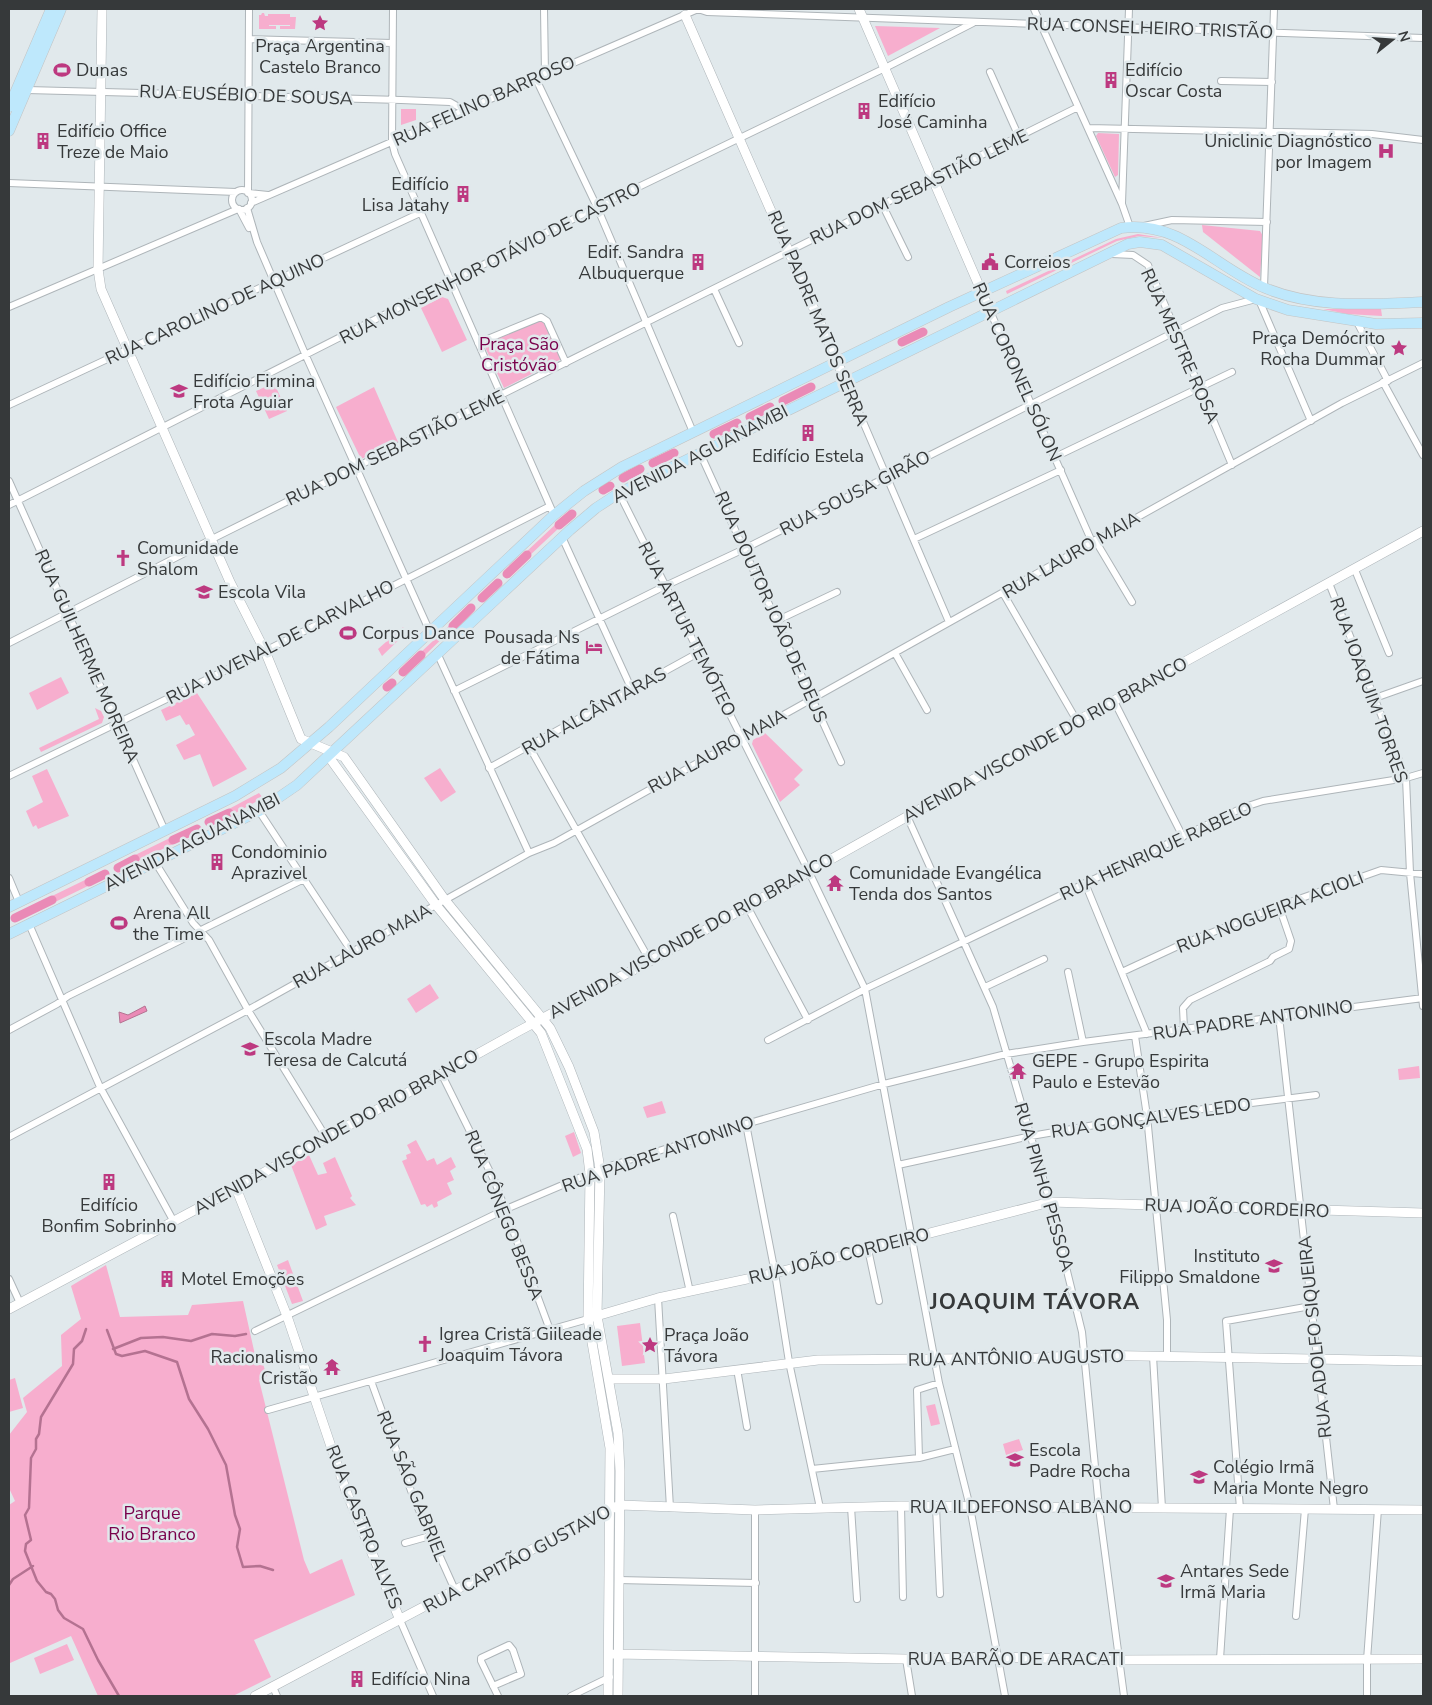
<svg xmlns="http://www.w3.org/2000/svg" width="1432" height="1705" font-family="'Nunito Sans',sans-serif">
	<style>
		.green { fill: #f7aece }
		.water { fill: #ea8ab6; stroke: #b47291 }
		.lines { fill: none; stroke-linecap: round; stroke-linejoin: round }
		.stream { stroke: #b47291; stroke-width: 2.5 }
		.canal { stroke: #ea8ab6; stroke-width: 9 }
		.street-casing { stroke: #aeb5b9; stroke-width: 8 }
		.secondary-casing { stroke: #aeb5b9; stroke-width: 10 }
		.primary-casing { stroke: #c3c4c4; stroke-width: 11 }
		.street { stroke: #fff; stroke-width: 6 }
		.secondary { stroke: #fff; stroke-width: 9 }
		.primary { stroke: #bee8fc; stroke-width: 10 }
		.labels { text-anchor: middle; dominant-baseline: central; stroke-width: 5; stroke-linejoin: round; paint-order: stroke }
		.street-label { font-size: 18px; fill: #36393a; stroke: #e1e9ec }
		.poi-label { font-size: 18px; fill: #36393a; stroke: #e1e9ec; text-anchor: start }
		.park-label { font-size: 18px; fill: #79004b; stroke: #e1e9ec }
		.district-label { font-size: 22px; font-weight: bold; letter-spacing: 1px; fill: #36393a; stroke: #e1e9ec }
	</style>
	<rect width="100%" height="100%" fill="#e1e9ec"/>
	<path class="green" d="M262,13H264L265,16H268V14H290V17H296L295,29H280V26H290V25H269V26H276V29H259V15H261Z
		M875,26L940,28L888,56Z
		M401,109H416V120L401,125Z
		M1098,133L1119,134L1118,175L1115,177L1096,136Z
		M1202,225L1260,231L1263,236L1260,277L1203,232Z
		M1138,234L1163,238L1139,236L1117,241L1007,294L1006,291L1116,239Z
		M442,297L448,299L467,340L442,352L421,308Z
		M1323,309H1381L1382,316L1347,314Z
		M542,319L561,359L504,388L484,345Z
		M274,383L287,411L269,419L256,391Z
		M374,387L398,442L361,459L336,407Z
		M557,523L560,527L528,557L525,553Z
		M451,624L454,627L423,657L419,654Z
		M403,627L407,632L382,656L378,649Z
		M61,677L69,693L37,710L29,693Z
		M197,693L247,769L213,787L200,754L184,760L176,745L195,735L189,724L186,725L180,715L166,721L161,710Z
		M95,708L101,711L104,717L102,723L41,752L39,748L99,719Z
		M765,733L803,770L794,779L800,785L780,802L752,744L753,740Z
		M440,768L456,792L441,802L424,778Z
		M47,769L69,816L38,829L36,825L33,827L26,811L43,802L32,776Z
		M259,793L263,798L230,816L227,810Z
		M172,837L175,843L136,862L133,856Z
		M87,879L90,885L53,903L50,897Z
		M430,984L439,998L416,1013L407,999Z
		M1419,1066L1420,1078L1399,1080L1398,1069Z
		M662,1101L666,1113L647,1118L643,1107Z
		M574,1132L581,1153L573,1157L565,1136Z
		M416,1140L427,1161L434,1158L437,1165L451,1157L456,1167L450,1171L454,1180L447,1183L452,1194L437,1202L438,1206L434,1208L432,1204L427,1207L425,1204L421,1205L402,1161L407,1159L406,1155L411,1153L407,1145Z
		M309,1155L318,1175L327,1173L323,1163L335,1157L352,1196L350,1198L356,1205L324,1216L327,1225L316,1230L291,1165Z
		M288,1260L303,1301L292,1304L277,1265Z
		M106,1265L120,1317L188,1315L192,1305L243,1301L255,1355L266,1354L268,1362L263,1364L267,1376L259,1380L304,1560L310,1574L342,1559L355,1595L254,1640L271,1677L233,1696H98L71,1636L10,1663L9,1660V1505L15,1501L9,1488V1435L27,1412L23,1398L62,1366L61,1335L81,1319L71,1286Z
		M640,1323L645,1363L622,1366L617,1326Z
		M15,1378L23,1408L9,1412V1380Z
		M935,1404L940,1424L931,1426L926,1406Z
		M1019,1439L1023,1450L1006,1455L1003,1444Z
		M67,1644L74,1660L40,1674L34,1658Z"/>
	<path class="water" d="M145,1006L147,1011L120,1023L119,1012L128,1015Z"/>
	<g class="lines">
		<path class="stream" d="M86,1329L82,1341L74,1349L73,1364L41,1417L39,1434L36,1439V1449L31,1458L29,1508L25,1515L31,1540L26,1544L25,1551L37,1581L46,1592L51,1594L55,1599L58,1610L64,1618L83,1629L98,1660L119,1696
			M107,1330L116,1354L122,1356L145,1351L177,1362L189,1399L208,1429L226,1465L235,1515L240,1529L237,1547L243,1567L260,1566L273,1570
			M113,1349L141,1338L163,1337L191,1341L212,1334L235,1336L246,1334
			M9,1585L13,1579L33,1566"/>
		<path class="canal" d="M902,342L923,332
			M783,401L811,387
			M750,417L770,407
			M714,434L737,423
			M653,463L674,453
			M623,478L640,469
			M603,490L610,486
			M559,525L572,514
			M507,574L527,555
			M482,598L498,583
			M453,626L471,608
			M403,672L421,655
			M387,687L392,683
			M209,822L229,813
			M173,840L197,829
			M118,868L135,859
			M89,882L105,874
			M15,918L52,900"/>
		<g class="street-casing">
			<path id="street" d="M393,9L392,142L395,154L554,515
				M544,9L545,74
				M698,9L707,12L1423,38
				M1034,9L1122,204L1130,227
				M249,39L392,43
				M990,72L1019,137
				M536,79L597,207L693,432
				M1221,81L1272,82
				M27,90L401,100L450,102L464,110
				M1088,128L1372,134L1423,140
				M9,183L236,192
				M232 200a10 10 0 1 1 20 0a10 10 0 1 1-20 0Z
				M248,193L249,9
				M249,193L268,195
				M251,203L698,9
				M1122,203L1129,9
				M882,204L908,257
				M247,208L257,242L306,356L430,632
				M239,209L249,228
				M1144,226L1172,220L1267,222
				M1112,254L1133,255L1148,265L1232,465
				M1264,288L1274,9
				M714,289L739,343
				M1259,300L1311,421
				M9,307L238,209
				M990,311L1092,542
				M1357,322L1388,381
				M478,343L541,317L547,321L566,363
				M846,382L949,622
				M1383,382L1423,455
				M9,405L420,213
				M700,453L841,762
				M1055,457L1232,372
				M9,481L165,831
				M619,493L809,872L865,989L939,1383L970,1507L1005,1696
				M9,505L597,207L885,68L973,23
				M562,537L632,690
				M914,539L1061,470
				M1095,540L1132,602
				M1355,570L1389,653
				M1329,583L1406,778L1410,873L1423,1006
				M1003,593L1077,721
				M776,621L837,592
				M9,643L212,539L1078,107
				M895,653L927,710
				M438,655L529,853
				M454,691L665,586L744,549L1222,308L1256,299
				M1375,698L1423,681
				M1114,701L1183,837
				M530,748L650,961
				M489,768L698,653
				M9,776L265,651L550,506
				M259,811L352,952
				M907,816L993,1007L1050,1202L1082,1332L1099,1508L1124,1696
				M155,862L193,923L209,940L248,1010L326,1137
				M9,878L19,902
				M1085,883L1147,1034
				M747,906L808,1020
				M29,924L100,1087L174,1222
				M1068,972L1083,1042
				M1122,972L1178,946L1279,906L1381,870L1423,874
				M985,987L1044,959
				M1279,1016L1334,1509
				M1184,1029L1183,1008L1190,1000L1270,961L1273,957L1289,949L1291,941L1279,906
				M9,1030L57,1004L68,996L302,880
				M1135,1036L1147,1116L1167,1320V1356
				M768,1040L865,989L1242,808L1263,801L1406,778L1423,773
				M442,1075L495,1182L550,1330
				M746,1124L775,1273L789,1362L820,1508
				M9,1137L248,1010L529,853L554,843L1342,403L1423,363
				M898,1165L1031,1136L1147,1116L1316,1095
				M673,1216L690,1292
				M868,1249L879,1301
				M9,1279L20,1303
				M658,1298L670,1508
				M255,1331L506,1209L600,1169L746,1124L884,1084L1006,1054L1083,1042L1423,998
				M1153,1356L1162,1508
				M737,1369L747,1427
				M371,1381L414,1499L455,1590
				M268,1410L588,1319
				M919,1458L917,1390L939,1383
				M812,1469L919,1458L955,1449
				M901,1506L903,1597
				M851,1507L857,1599
				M936,1507L940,1594
				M1240,1509L1226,1321L1311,1306
				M405,1543L430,1536
				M618,1580L756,1583
				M1296,1616L1305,1509
				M400,1620L433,1696
				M906,1659L912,1696
				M1220,1659L1230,1509
				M493,1686L521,1674L513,1650L509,1645L481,1658V1661L498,1696
				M273,1687L277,1696
				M571,1696L610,1677
				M755,1696V1510
				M1367,1696V1660L1378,1509"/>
		</g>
		<g class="secondary-casing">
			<path id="secondary" d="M102,9L98,269L101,289L230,582L265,651L301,739L344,757L445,900L550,1028L569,1067L594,1132L600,1169L597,1316L618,1433L620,1471L618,1696
				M859,9L990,311
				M685,15L846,382
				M329,757L436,905L541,1033L587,1149L590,1174L588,1319L610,1448L608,1696
				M236,1188L287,1316L346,1491L400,1620
				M9,1309L236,1188L517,1032L650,961L1077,721L1423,531
				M593,1317L658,1298L775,1273L1050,1202L1423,1213
				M609,1379H664L818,1360L1037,1358L1084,1355L1423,1361
				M614,1654L906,1659L997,1657L1113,1660L1423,1659
				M255,1696L601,1513L620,1505L755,1510L901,1506L1423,1510"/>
		</g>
		<g class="primary-casing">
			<path id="primary" d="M9,107L51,9
				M9,131L61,9
				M9,907L235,796L281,768L329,727L554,515L584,491L622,467L949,307L1121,228C1181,220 1214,267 1265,288C1315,309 1371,304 1423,302
				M9,934L259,811L297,785L570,530L596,508L619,493L1128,244L1140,242L1162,245L1256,299L1288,310L1376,324L1423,323"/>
		</g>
		<use href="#street" class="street"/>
		<use href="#secondary" class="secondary"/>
		<use href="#primary" class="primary"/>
	</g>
	<defs>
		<g id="sight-bare" transform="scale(1.35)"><path d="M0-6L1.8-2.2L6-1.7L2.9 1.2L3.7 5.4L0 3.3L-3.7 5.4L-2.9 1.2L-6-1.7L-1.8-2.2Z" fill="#bd3980" stroke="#e1e9ec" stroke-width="2.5" paint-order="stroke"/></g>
		<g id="stadium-bare" transform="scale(1.35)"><path d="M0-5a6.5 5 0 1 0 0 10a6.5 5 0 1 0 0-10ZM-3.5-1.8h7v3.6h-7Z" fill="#bd3980" stroke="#e1e9ec" stroke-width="2.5" paint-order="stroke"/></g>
		<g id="building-bare" transform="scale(1.35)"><path d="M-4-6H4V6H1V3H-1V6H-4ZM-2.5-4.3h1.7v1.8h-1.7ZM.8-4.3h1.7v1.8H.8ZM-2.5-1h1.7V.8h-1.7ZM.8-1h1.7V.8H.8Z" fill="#bd3980" stroke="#e1e9ec" stroke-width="2.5" paint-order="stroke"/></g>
		<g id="hospital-bare" transform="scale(1.35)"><path d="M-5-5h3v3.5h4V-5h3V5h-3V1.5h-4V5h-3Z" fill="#bd3980" stroke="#e1e9ec" stroke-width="2.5" paint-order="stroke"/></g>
		<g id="civic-bare" transform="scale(1.35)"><path d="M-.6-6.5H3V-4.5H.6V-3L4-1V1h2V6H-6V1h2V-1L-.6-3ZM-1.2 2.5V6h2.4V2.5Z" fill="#bd3980" stroke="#e1e9ec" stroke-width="2.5" paint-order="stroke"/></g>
		<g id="school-bare" transform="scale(1.35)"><path d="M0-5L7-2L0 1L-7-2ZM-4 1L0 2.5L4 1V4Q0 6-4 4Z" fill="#bd3980" stroke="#e1e9ec" stroke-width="2.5" paint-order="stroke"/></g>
		<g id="church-bare" transform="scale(1.35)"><path d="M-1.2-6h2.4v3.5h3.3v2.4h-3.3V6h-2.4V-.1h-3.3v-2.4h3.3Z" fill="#bd3980" stroke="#e1e9ec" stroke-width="2.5" paint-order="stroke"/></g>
		<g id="hotel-bare" transform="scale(1.35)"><path d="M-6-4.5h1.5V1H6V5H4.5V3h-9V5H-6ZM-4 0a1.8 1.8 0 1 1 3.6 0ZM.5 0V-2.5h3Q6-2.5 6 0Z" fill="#bd3980" stroke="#e1e9ec" stroke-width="2.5" paint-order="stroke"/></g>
		<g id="temple-bare" transform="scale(1.35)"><path d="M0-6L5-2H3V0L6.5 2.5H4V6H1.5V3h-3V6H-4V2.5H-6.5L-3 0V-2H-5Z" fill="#bd3980" stroke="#e1e9ec" stroke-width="2.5" paint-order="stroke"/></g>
	</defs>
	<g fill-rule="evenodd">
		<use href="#sight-bare" x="320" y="23"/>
		<use href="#stadium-bare" x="62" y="70"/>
		<use href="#building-bare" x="1111" y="80"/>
		<use href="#building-bare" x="864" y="111"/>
		<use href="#building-bare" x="43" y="141"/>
		<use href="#hospital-bare" x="1386" y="151"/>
		<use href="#building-bare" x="463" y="194"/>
		<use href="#building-bare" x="698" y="262"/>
		<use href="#civic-bare" x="990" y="262"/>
		<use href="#sight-bare" x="1399" y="348"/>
		<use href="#school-bare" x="179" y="391"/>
		<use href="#building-bare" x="808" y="433"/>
		<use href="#church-bare" x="123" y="558"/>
		<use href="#school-bare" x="204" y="592"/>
		<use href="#stadium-bare" x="348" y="633"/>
		<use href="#hotel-bare" x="594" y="647"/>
		<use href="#building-bare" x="217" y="862"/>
		<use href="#temple-bare" x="835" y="883"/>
		<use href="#stadium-bare" x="119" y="923"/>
		<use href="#school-bare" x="250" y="1049"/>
		<use href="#temple-bare" x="1018" y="1071"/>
		<use href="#building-bare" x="109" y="1182"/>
		<use href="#school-bare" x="1274" y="1266"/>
		<use href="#building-bare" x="167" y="1279"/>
		<use href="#church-bare" x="425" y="1344"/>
		<use href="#sight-bare" x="650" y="1345"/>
		<use href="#temple-bare" x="332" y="1367"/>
		<use href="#school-bare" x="1015" y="1460"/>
		<use href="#school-bare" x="1199" y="1477"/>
		<use href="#school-bare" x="1166" y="1581"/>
		<use href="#building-bare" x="357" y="1679"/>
	</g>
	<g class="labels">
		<g class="street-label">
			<text transform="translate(1150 28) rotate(2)">RUA CONSELHEIRO TRISTÃO</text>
			<text transform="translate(246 95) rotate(2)">RUA EUSÉBIO DE SOUSA</text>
			<text transform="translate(484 101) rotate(-24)">RUA FELINO BARROSO</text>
			<text transform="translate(919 187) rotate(-26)">RUA DOM SEBASTIÃO LEME</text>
			<text transform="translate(490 263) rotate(-27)">RUA MONSENHOR OTÁVIO DE CASTRO</text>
			<text transform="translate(215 309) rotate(-25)">RUA CAROLINO DE AQUINO</text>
			<text transform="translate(818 318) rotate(67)">RUA PADRE MATOS SERRA</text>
			<text transform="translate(1180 346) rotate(66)">RUA MESTRE ROSA</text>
			<text transform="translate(1017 372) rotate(66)">RUA CORONEL SÓLON</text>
			<text transform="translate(395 448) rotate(-26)">RUA DOM SEBASTIÃO LEME</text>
			<text transform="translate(700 454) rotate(-27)">AVENIDA AGUANAMBI</text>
			<text transform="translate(855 493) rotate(-27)">RUA SOUSA GIRÃO</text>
			<text transform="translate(1071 555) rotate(-30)">RUA LAURO MAIA</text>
			<text transform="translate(771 607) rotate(66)">RUA DOUTOR JOÃO DE DEUS</text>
			<text transform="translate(687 629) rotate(63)">RUA ARTUR TEMÓTEO</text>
			<text transform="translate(280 642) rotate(-27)">RUA JUVENAL DE CARVALHO</text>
			<text transform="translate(87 656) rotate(66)">RUA GUILHERME MOREIRA</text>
			<text transform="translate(1369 690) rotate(70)">RUA JOAQUIM TORRES</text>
			<text transform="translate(594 711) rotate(-29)">RUA ALCÂNTARAS</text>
			<text transform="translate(1045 740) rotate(-29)">AVENIDA VISCONDE DO RIO BRANCO</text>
			<text transform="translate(717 751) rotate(-29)">RUA LAURO MAIA</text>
			<text transform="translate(192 842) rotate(-27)">AVENIDA AGUANAMBI</text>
			<text transform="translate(1156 851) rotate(-25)">RUA HENRIQUE RABELO</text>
			<text transform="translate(1270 912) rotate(-21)">RUA NOGUEIRA ACIOLI</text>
			<text transform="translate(691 936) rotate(-29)">AVENIDA VISCONDE DO RIO BRANCO</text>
			<text transform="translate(362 946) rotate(-29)">RUA LAURO MAIA</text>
			<text transform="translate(1253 1020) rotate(-8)">RUA PADRE ANTONINO</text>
			<text transform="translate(1151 1118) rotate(-8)">RUA GONÇALVES LEDO</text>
			<text transform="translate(336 1132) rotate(-29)">AVENIDA VISCONDE DO RIO BRANCO</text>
			<text transform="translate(658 1154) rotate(-19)">RUA PADRE ANTONINO</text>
			<text transform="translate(1044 1187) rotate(74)">RUA PINHO PESSOA</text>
			<text transform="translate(1237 1208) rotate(2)">RUA JOÃO CORDEIRO</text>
			<text transform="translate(504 1215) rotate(68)">RUA CÔNEGO BESSA</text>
			<text transform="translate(839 1256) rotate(-14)">RUA JOÃO CORDEIRO</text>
			<text transform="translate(1315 1337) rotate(-96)">RUA ADOLFO SIQUEIRA</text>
			<text transform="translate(1016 1358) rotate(-1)">RUA ANTÔNIO AUGUSTO</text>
			<text transform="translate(412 1486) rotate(68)">RUA SÃO GABRIEL</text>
			<text x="1021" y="1507">RUA ILDEFONSO ALBANO</text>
			<text transform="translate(364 1527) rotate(68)">RUA CASTRO ALVES</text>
			<text transform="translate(517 1559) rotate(-28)">RUA CAPITÃO GUSTAVO</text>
			<text x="1016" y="1659">RUA BARÃO DE ARACATI</text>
		</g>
		<g class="poi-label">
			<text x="320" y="46" text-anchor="middle">Praça Argentina<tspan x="320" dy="21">Castelo Branco</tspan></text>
			<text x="76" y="70">Dunas</text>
			<text x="1125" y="70">Edifício<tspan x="1125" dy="21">Oscar Costa</tspan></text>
			<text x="878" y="101">Edifício<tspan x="878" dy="21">José Caminha</tspan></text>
			<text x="57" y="131">Edifício Office<tspan x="57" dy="21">Treze de Maio</tspan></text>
			<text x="1372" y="141" text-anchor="end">Uniclinic Diagnóstico<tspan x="1372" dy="21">por Imagem</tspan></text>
			<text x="449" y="184" text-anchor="end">Edifício<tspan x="449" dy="21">Lisa Jatahy</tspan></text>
			<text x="684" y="252" text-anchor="end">Edif. Sandra<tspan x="684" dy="21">Albuquerque</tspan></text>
			<text x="1004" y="262">Correios</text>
			<text x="1385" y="338" text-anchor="end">Praça Demócrito<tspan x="1385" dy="21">Rocha Dummar</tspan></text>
			<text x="193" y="381">Edifício Firmina<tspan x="193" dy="21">Frota Aguiar</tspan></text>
			<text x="808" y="456" text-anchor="middle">Edifício Estela</text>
			<text x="137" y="548">Comunidade<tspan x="137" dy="21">Shalom</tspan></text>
			<text x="218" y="592">Escola Vila</text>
			<text x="362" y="633">Corpus Dance</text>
			<text x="580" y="637" text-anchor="end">Pousada Ns<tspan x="580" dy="21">de Fátima</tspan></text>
			<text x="231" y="852">Condominio<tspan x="231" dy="21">Aprazivel</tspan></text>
			<text x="849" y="873">Comunidade Evangélica<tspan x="849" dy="21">Tenda dos Santos</tspan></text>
			<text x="133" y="913">Arena All<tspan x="133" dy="21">the Time</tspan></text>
			<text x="264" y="1039">Escola Madre<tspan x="264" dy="21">Teresa de Calcutá</tspan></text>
			<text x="1032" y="1061">GEPE - Grupo Espirita<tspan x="1032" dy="21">Paulo e Estevão</tspan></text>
			<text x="109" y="1205" text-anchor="middle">Edifício<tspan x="109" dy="21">Bonfim Sobrinho</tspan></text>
			<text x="1260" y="1256" text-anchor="end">Instituto<tspan x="1260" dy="21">Filippo Smaldone</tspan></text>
			<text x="181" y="1279">Motel Emoções</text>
			<text x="439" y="1334">Igrea Cristã Giileade<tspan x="439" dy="21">Joaquim Távora</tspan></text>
			<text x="664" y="1335">Praça João<tspan x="664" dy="21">Távora</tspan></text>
			<text x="318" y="1357" text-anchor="end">Racionalismo<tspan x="318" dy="21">Cristão</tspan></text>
			<text x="1029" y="1450">Escola<tspan x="1029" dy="21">Padre Rocha</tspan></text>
			<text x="1213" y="1467">Colégio Irmã<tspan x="1213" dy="21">Maria Monte Negro</tspan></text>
			<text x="1180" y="1571">Antares Sede<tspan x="1180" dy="21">Irmã Maria</tspan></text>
			<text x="371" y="1679">Edifício Nina</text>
		</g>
		<g class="park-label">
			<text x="519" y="344">Praça São<tspan x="519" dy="21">Cristóvão</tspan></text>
			<text x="152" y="1513">Parque<tspan x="152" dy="21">Rio Branco</tspan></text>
		</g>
		<g class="district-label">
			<text x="1035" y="1302">JOAQUIM TÁVORA</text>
		</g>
	</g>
	<rect width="1432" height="1705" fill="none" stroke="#36393a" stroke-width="20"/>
	<g transform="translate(1392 40) rotate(73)" stroke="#e1e9ec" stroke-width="4" paint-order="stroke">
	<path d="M0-4L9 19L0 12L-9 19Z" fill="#36393a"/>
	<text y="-8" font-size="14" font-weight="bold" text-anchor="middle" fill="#36393a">N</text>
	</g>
</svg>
